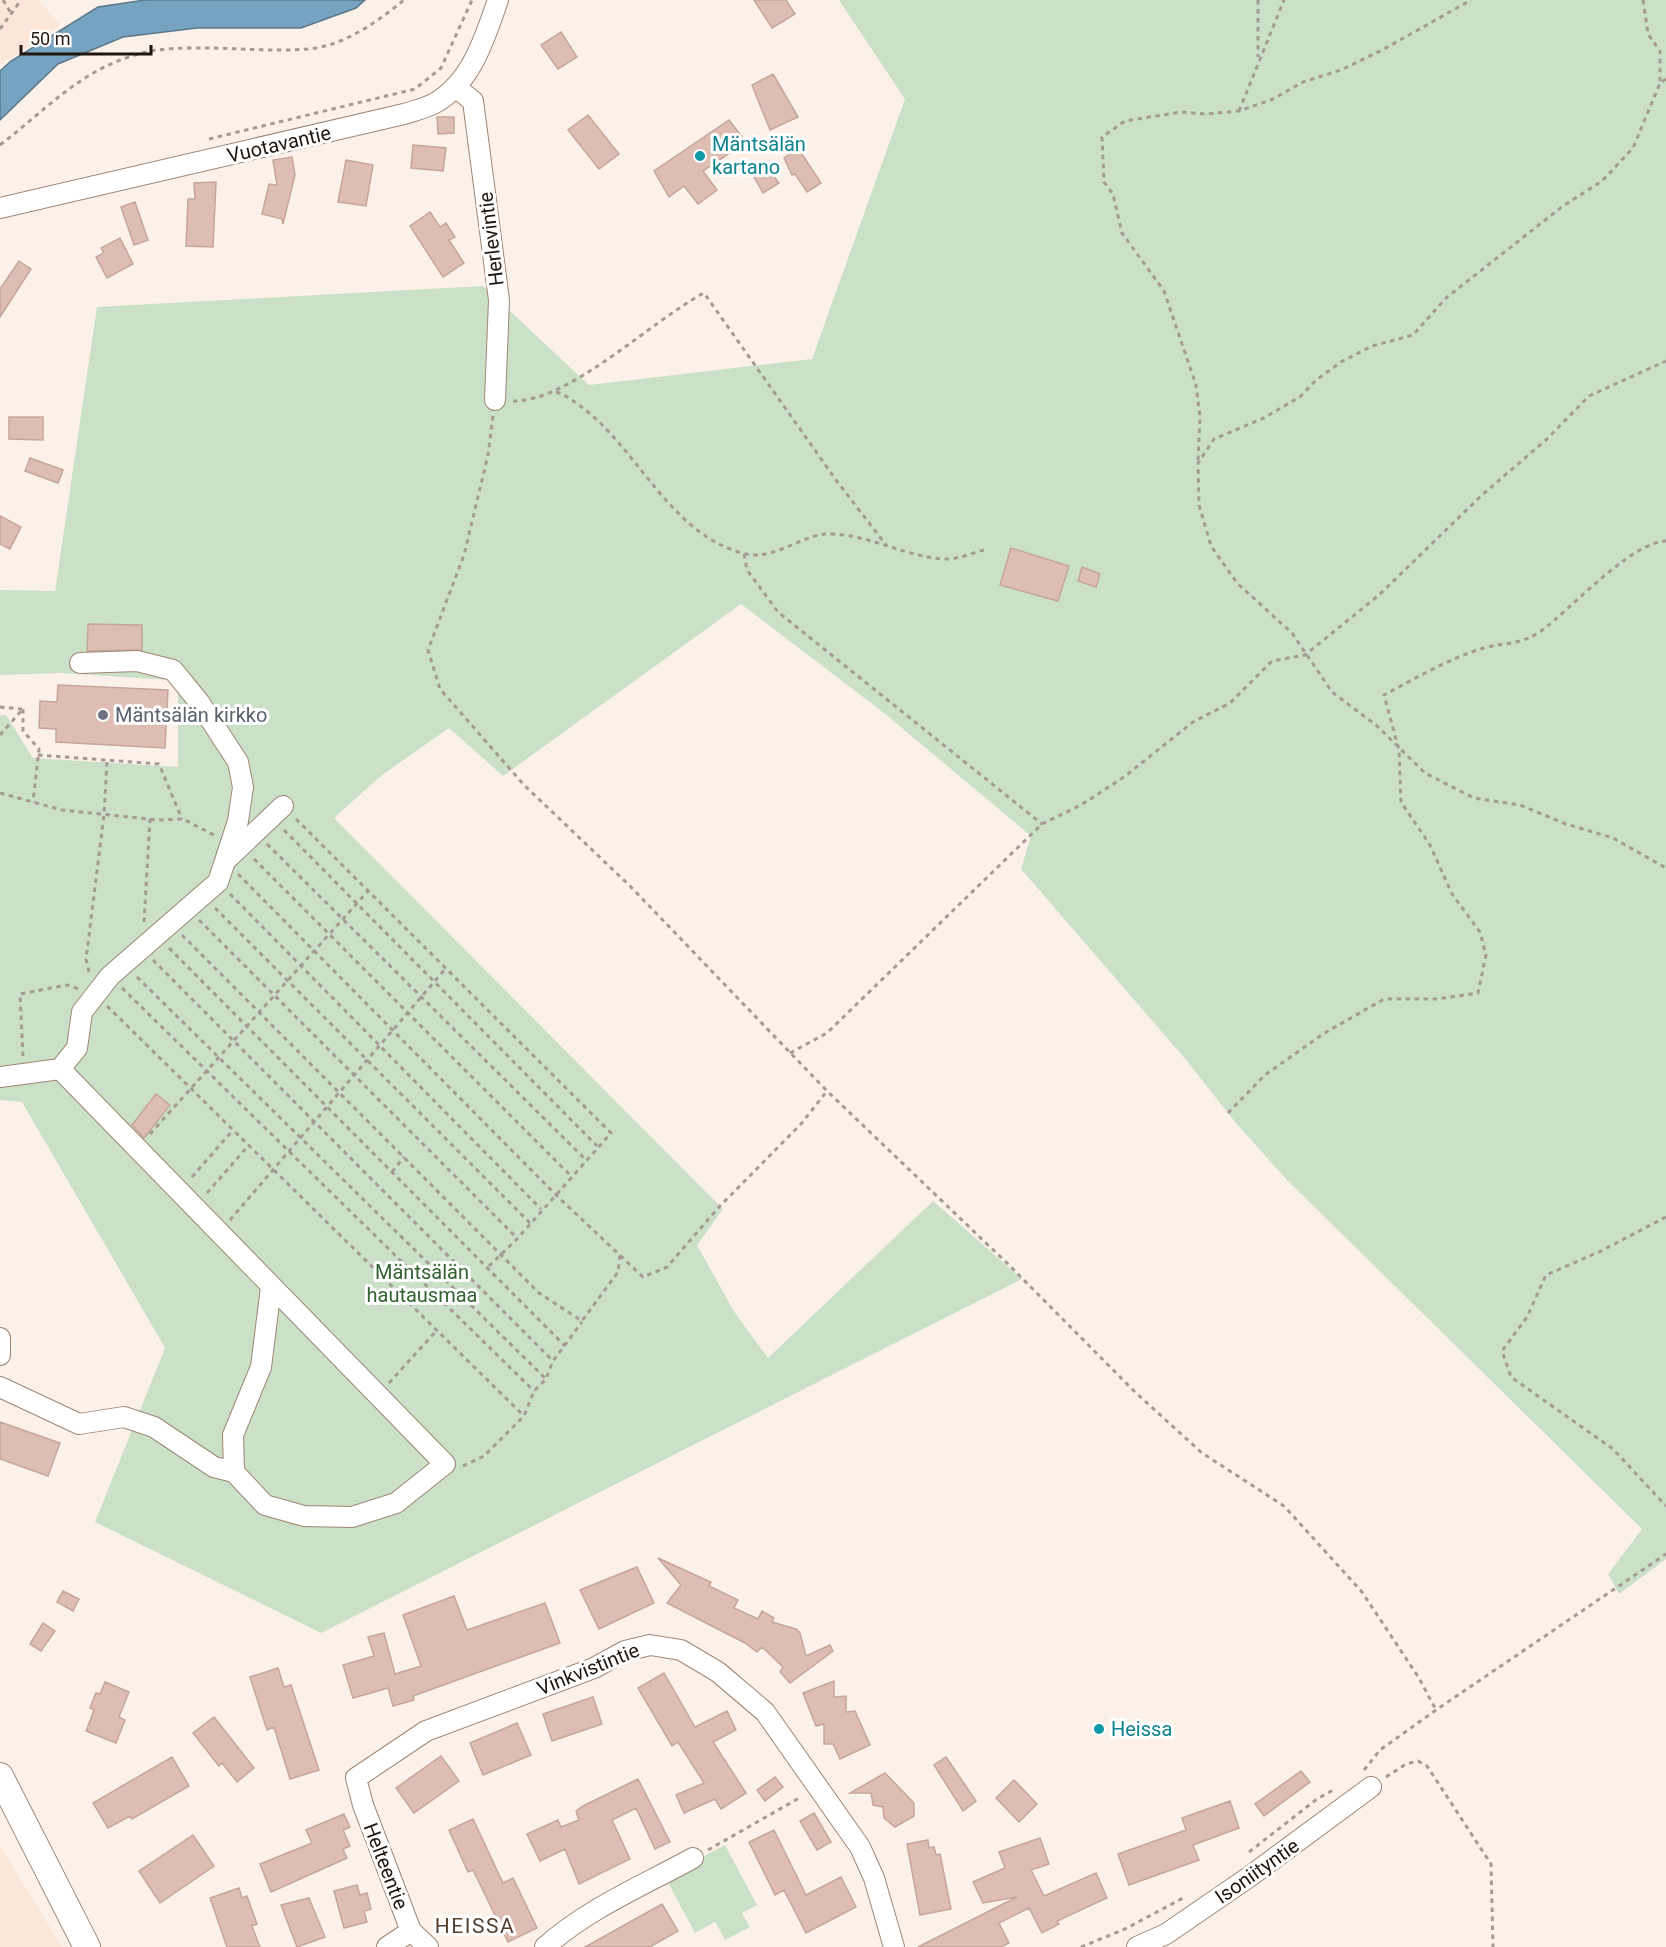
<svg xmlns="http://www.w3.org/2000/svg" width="1666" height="1947" font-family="Roboto,sans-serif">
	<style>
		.built { fill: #fbe6d7 }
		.green { fill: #cae1c7 }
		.water { fill: #75a3c1; stroke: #5c798c; stroke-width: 1.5 }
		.building { fill: #debdb3; stroke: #c5a69b; stroke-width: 1.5 }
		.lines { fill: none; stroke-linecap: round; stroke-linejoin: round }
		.minor-casing { stroke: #9f8674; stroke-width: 22 }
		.major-casing { stroke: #9f8674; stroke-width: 28 }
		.path { stroke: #a59b93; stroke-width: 3; stroke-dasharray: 4.5 4.5; stroke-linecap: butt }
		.minor { stroke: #fff; stroke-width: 20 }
		.major { stroke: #fff; stroke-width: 26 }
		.culture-dot { fill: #0f9aa8; stroke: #fff; stroke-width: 2 }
		.worship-dot { fill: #6b7280; stroke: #fff; stroke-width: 2 }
		.labels { text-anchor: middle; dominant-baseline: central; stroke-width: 6; stroke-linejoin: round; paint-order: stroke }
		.street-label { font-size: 20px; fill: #201710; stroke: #fff }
		.culture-label { font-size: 20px; fill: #0d838f; stroke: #fff; text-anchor: start }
		.worship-label { font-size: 20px; fill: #5b616d; stroke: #fff; text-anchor: start }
		.park-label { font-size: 20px; fill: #31612e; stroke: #fff }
		.neighbourhood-label { font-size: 21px; letter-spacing: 1.5px; fill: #564030; stroke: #fff }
	</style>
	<rect width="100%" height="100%" fill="#fcf1e9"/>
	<path class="built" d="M0,0H39L60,25L0,65Z
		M0,1846L62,1947H0Z"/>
	<path class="green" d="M839,0H1666V1559L1619,1594L1608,1574L1642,1529L1288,1181L1235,1122L1187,1061L1021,869L1031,836L884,713L741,604L503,776L449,728L382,775L334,818L723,1209L697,1245L735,1313L768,1358L933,1201L1022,1279L321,1633L95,1522L165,1348L22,1102L0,1100V715H6L33,758L178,767V685L169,680L60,673L0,675V590L55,591L97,307L483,286L589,385L812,359L905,99Z
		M725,1845L757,1905L742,1913L750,1927L725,1940L715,1922L695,1933L665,1877Z"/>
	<path class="water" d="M145,0H365L356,8L301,28H197L123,37L58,64L0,120V71L11,61L98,7Z"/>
	<path class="building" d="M754,0H786L795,14L772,28Z
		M561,32L577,57L558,69L541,45Z
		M773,74L798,117L770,130L752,85Z
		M588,115L619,154L599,169L568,130Z
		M437,117H454V133L438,134Z
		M729,120L746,142L703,171L717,190L698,204L684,186L669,197L654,171Z
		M413,145L446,148L443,171L411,168Z
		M798,148L821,183L807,192L795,174L792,175L784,158Z
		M292,157L295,175L283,224L282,219L262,214L269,184L277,185L273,160Z
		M346,160L373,165L366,206L338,202Z
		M767,168L779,183L763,193L754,177Z
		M216,182L213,247L186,246L188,199H195L194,183Z
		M135,202L148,240L134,245L121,207Z
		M430,212L440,227L446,223L455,237L449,240L464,263L443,277L410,226Z
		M120,238L133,264L107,278L96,257L104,253L101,248Z
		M19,261L31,269L0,317V289Z
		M9,417H43V440L9,439Z
		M30,458L63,470L58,483L25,471Z
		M0,516L21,527L10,549L0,544Z
		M1011,548L1069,566L1058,601L1000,585Z
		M1082,567L1100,574L1096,587L1078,581Z
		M88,624L142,625V650L87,651Z
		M58,685L168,690L165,748L56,742V729L39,728L40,701L57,702Z
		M156,1094L170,1105L144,1138L132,1125Z
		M0,1422L60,1443L48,1476L0,1459Z
		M658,1558L711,1582L709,1586L738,1600L734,1608L758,1619L762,1611L774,1618L772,1622L796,1629L800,1633L806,1656L830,1645L833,1651L790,1683L780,1672L783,1667L762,1647L757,1652L745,1643L667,1603L681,1585Z
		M637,1567L654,1603L599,1629L580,1590Z
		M63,1591L79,1599L73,1611L57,1602Z
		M454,1596L467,1630L545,1603L560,1643L413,1696L414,1700L393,1706L388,1688L353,1698L343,1665L374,1656L368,1637L384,1633L395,1674L421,1666L403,1615Z
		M43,1623L55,1631L41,1651L30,1644Z
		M278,1668L284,1687L291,1685L319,1770L290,1779L274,1727L267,1730L250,1677Z
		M664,1673L695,1727L727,1711L736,1730L713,1742L746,1793L721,1809L715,1799L684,1813L676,1795L704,1783L678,1742L672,1746L638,1688Z
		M834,1681V1697L846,1696V1712L855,1711L870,1745L840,1759L833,1744H824V1724L816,1726L803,1693Z
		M105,1682L129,1692L119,1717L125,1720L116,1743L86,1731L94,1710L90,1708L96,1693L100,1694Z
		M593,1697L602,1724L552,1741L543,1714Z
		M214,1717L254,1768L237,1782L222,1763L219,1766L193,1733Z
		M517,1723L531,1755L483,1775L470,1743Z
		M441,1756L459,1781L414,1813L396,1788Z
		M172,1757L189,1786L132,1819L130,1816L108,1828L93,1803Z
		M946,1757L976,1801L963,1811L934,1765Z
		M1301,1771L1310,1782L1264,1816L1255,1804Z
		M885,1773L914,1803V1816L895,1827L884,1818L883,1807L873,1805L871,1793H850Z
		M775,1777L783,1787L765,1801L757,1790Z
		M638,1779L670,1842L655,1849L636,1808L612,1820L630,1859L579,1884L565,1849L540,1861L527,1834L558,1820L561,1827L579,1820L576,1811L583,1806Z
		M1014,1780L1037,1804L1019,1822L996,1798Z
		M1230,1801L1239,1828L1193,1845L1199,1860L1129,1885L1118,1854L1186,1830L1182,1818Z
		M814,1813L831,1842L817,1850L800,1821Z
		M344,1814L350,1827L343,1830L350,1846L343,1849L347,1858L271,1892L260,1864L312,1843L306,1830Z
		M473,1819L503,1883L513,1878L537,1928L508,1942L473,1870L468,1872L449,1830Z
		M774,1830L806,1895L841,1877L856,1907L806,1933L784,1890L775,1895L749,1842Z
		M193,1835L214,1866L160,1903L139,1871Z
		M1040,1838L1049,1864L1031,1870L1044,1896L1096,1873L1107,1898L1057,1921L1059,1924L1042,1933L1029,1908L999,1923L1009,1943L1001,1947H918L1017,1897L983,1903L973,1882L1005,1868L999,1852Z
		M928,1840L929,1848L934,1847L936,1855L940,1854L951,1909L920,1915L907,1844Z
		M357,1885L360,1895L367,1893L371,1909L364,1911L367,1922L344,1928L334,1891Z
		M239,1888L242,1898L247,1896L257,1924L252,1926L260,1947H227L210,1898Z
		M309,1898L325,1937L297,1947L281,1905Z
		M662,1904L678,1931L650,1947H585Z"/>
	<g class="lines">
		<g class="minor-casing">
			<path id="minor" d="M455,87L473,101L499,300L495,400
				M0,208L404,114C414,111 426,108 435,103C472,82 485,37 498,0
				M80,663L137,661L173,670L199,702L238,762L243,787L238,821L225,861
				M60,1069L77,1048L82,1012L110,976L218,882L225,861L283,806
				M0,1077L60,1069L445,1464L396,1503L352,1517L304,1516L265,1505L234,1472L214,1467L154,1427L124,1417L79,1424L0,1387
				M0,1338V1355
				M234,1472L233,1435L261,1367L271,1287
				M387,1947L411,1931
				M428,1947L411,1931L363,1805L356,1778L426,1731L594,1668L625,1651L650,1645L681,1650L718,1672L765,1712L860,1847L874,1878L894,1947
				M545,1947C587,1909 644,1885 693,1858
				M1137,1947L1166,1934L1249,1877L1371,1787"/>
		</g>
		<g class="major-casing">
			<path id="major" d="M0,1776L87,1947"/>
		</g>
		<path class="path" d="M3,0L11,13
			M1258,0V57
			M1643,0L1648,34L1660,51V83
			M0,29L21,0
			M1666,79L1660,83L1633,148L1602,181L1563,206L1446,298L1413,335L1372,346L1341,362L1316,380L1301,396L1264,418L1214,439L1198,463L1199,505L1211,546L1237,583L1292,633L1332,692L1376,725L1425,773L1474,798L1520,805L1566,824L1613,838L1666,868
			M1239,111L1284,0
			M209,139L415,89L441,68L472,0
			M0,145C46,110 78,72 135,55C155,48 182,48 203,48C238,48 274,52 308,49C344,46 377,22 404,0
			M556,392C567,395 574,402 583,408C639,451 670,533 742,553C772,562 798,537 825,534C830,533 837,535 843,535C877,539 909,557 944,559C956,560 972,553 984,550
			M513,401C569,402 651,321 704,293L836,480L886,545
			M493,416L488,455L464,555L428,650L440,689L524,785L630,886L827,1091L1009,1265L1135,1392L1202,1453L1284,1506L1362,1592L1419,1678L1436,1710
			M1198,460L1200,417L1196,385L1164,291L1122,233L1113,194L1104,182L1102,137L1125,121L1181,112L1205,114L1239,111L1273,99L1303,82L1341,70L1384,49L1471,0
			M744,554L747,570L778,612L1042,824
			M0,707L22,709
			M23,709V731L39,749L33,802
			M0,735L22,710
			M38,755L159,764L182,819
			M0,793L62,810L158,820L183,819L214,835
			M296,819L611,1133L517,1239L487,1268
			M284,830L597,1146
			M267,844L586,1160
			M254,859L572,1177
			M238,874L556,1195L643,1277L667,1267L719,1207L801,1124L827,1091
			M230,894L541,1209
			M215,908L530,1223
			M199,920L517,1238
			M144,922L150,819
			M182,935L539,1293L582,1321L618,1272L620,1254
			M169,948L565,1346
			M153,960L553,1361
			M89,972L86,959L104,815L107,760
			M137,977L546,1379
			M122,988L534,1391
			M107,1006L524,1416
			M790,1053L827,1033L1042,824L1081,805L1124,777L1193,722L1230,703L1272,661L1305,655L1379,595L1482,495L1547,439L1589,396L1666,361
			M23,1056L20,994L67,985L79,989
			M1228,1113L1265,1075L1323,1034L1384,999H1437L1478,993L1486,955L1480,932L1452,894L1430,845L1401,802L1399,750L1384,695C1414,679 1452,657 1484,648C1506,642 1521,645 1541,631C1571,609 1631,542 1666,541
			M150,1134L368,891
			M392,1172L404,1157
			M192,1177L233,1130
			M207,1193L249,1145
			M1666,1217L1601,1251L1546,1275L1527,1317L1502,1351L1511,1377L1613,1449L1666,1506
			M230,1220L446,968
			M389,1383L437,1330
			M463,1466L484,1456L524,1416L534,1391L546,1379L553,1361L582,1322
			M1364,1770L1380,1750L1436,1710L1666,1554
			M1386,1777L1406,1764L1418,1761L1427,1766L1491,1864L1493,1947
			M708,1850L801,1797
			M1249,1852L1317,1799L1335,1789
			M1081,1947L1125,1929L1185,1897"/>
		<use href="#minor" class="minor"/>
		<use href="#major" class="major"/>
	</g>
	<g class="culture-dot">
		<circle cx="700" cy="156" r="6"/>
		<circle cx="1099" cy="1729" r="6"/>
	</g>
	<circle class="worship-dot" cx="103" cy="715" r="6"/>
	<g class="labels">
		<g class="street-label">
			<text transform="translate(279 144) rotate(-13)">Vuotavantie</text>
			<text transform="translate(491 239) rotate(-97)">Herlevintie</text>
			<text transform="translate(588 1669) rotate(-22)">Vinkvistintie</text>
			<text transform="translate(386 1866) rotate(69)">Helteentie</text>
			<text transform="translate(1257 1871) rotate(-35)">Isoniityntie</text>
		</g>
		<g class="culture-label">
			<text x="712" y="144">Mäntsälän<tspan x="712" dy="23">kartano</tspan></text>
			<text x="1111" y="1729">Heissa</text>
		</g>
		<g class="worship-label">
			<text x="115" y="715">Mäntsälän kirkko</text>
		</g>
		<g class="park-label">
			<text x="422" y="1272">Mäntsälän<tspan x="422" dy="23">hautausmaa</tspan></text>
		</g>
		<g class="neighbourhood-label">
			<text x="475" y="1926">HEISSA</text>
		</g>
	</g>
	<path d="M21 45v9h130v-9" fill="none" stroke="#201710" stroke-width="3"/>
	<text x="30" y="45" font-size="18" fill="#201710" stroke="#ffffff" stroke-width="4.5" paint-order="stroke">50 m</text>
</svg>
